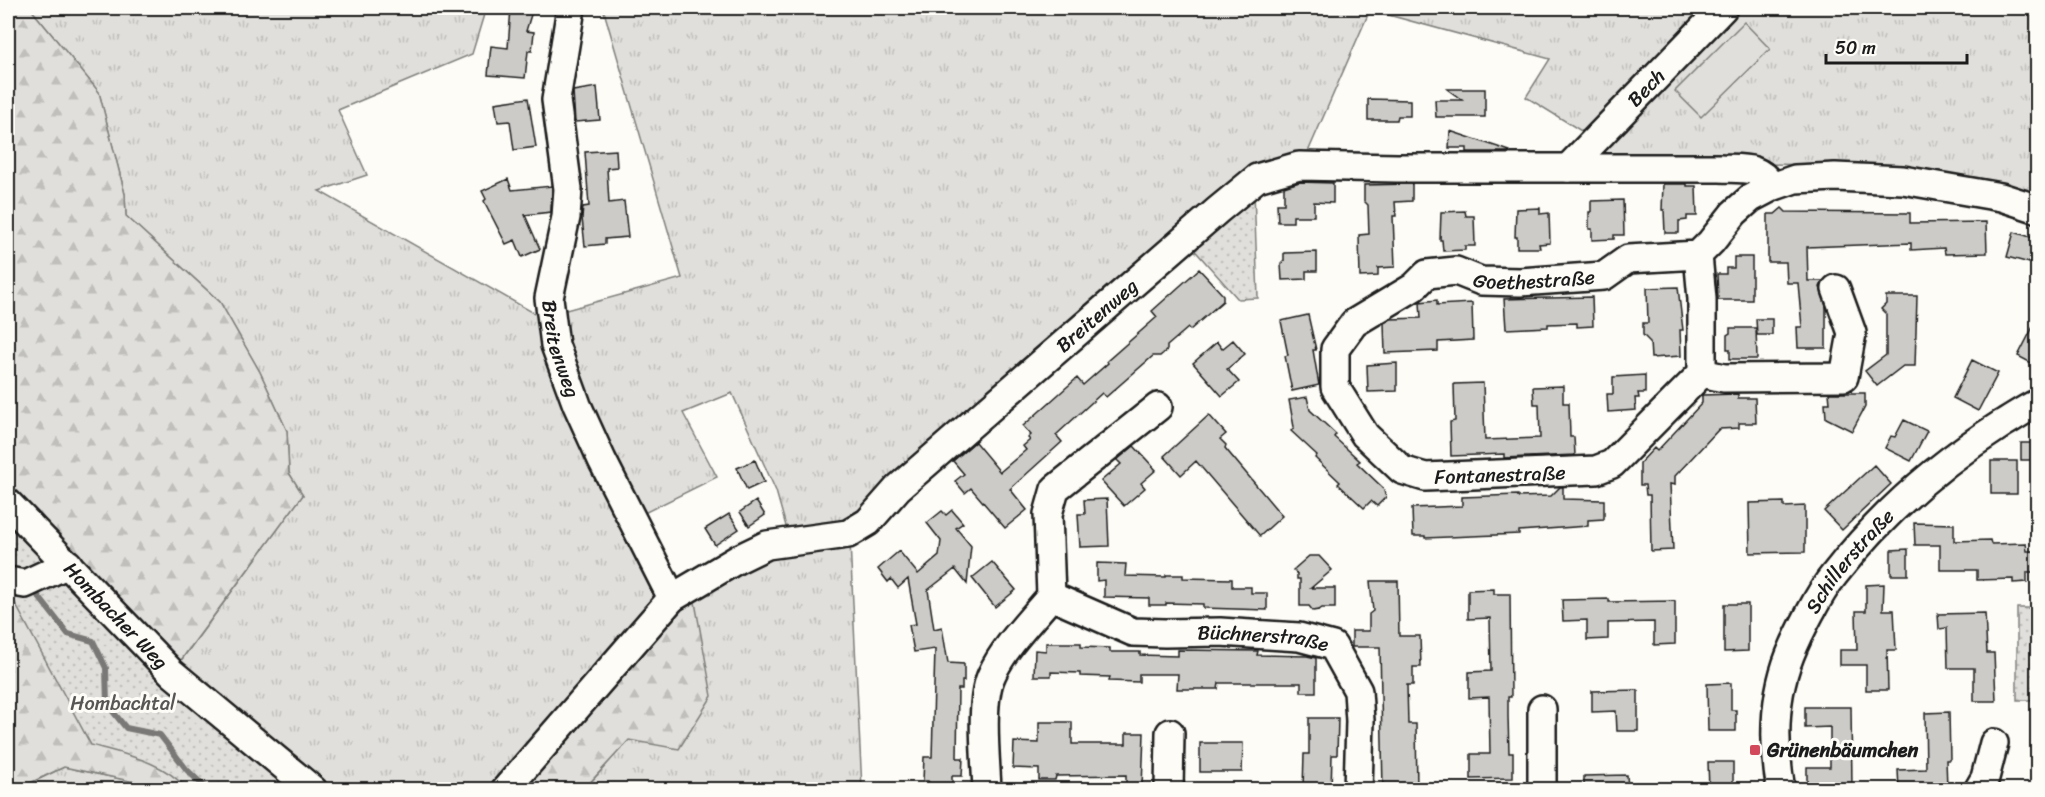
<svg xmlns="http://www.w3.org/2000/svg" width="2045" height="797" font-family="Sriracha,sans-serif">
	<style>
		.grass { fill: url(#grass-tufts); stroke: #7e7e7c; stroke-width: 1.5 }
		.forest { fill: url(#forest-firs); stroke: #7e7e7c; stroke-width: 1.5 }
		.park { fill: url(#park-dots); stroke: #7e7e7c; stroke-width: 1.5 }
		.pitch { fill: #e0dfdb; stroke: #7e7e7c; stroke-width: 1.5 }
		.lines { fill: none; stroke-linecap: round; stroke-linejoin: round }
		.stream { stroke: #797876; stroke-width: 6 }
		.building { fill: #cccbc8; stroke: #1c1c1c; stroke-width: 1.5 }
		.minor-casing { stroke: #1c1c1c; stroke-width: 32 }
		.minor { stroke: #fdfcf7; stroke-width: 27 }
		.poi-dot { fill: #d1495b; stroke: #fdfcf7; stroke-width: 2 }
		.labels { text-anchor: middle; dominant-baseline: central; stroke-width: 6; stroke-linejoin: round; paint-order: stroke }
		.street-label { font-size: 20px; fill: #1c1c1c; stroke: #fdfcf7 }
		.park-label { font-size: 20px; fill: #575655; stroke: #fdfcf7 }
		.poi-label { font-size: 20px; font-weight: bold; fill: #1c1c1c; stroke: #fdfcf7; text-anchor: start }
	</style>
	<defs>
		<pattern id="grass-tufts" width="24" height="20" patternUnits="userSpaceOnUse" patternTransform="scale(1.5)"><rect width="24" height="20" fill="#e0dfdb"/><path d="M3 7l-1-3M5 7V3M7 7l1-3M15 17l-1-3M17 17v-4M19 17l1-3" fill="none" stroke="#c0bfbb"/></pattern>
		<pattern id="forest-firs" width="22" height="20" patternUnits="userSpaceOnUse" patternTransform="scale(1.5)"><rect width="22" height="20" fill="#e0dfdb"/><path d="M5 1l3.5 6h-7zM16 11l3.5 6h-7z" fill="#c0bfbb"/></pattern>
		<pattern id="park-dots" width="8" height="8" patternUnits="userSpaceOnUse" patternTransform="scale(1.5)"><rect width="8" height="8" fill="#e0dfdb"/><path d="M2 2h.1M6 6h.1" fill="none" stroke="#c0bfbb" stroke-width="1.8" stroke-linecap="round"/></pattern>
	</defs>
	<rect width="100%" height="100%" fill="#fdfcf7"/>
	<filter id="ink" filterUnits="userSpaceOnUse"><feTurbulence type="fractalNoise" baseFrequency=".0167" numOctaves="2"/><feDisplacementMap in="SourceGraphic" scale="12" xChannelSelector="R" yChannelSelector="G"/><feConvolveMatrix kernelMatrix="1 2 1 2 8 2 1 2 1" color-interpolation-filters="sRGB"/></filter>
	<g filter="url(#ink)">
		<path class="grass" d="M30,8H486L472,54L338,110L367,175L319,191L541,317L682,278L603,8H1720L1591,137L1526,97L1550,59L1370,10L1304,161L1281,163L848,529L789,537L776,491L732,393L683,413L717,477L630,520L664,596L498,790L324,789L177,666L303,495L289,473L287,431L260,372L220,302L126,216L125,194L99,92Z
			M1727,8H2037V204L1858,166L1580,160Z
			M850,542L862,789L584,790L629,739L693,591L789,550Z
			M64,767L130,781L167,785L169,789L17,790Z"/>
		<path class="forest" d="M8,8H30L99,92L125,194L126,216L220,302L260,372L287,431L289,473L303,495L170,675L301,789H169L167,785L130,781L64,767L17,789H8Z
			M693,591L712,696L679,749L629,740L584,789L517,790Z"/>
		<path class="park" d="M1254,192L1258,298L1238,299L1190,245Z
			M8,521L294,789H187C163,761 126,755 91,745L8,590Z
			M2017,608H2037V700H2017Z"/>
		<path class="pitch" d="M1744,22L1770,49L1701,117L1675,91Z"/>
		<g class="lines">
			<path class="stream" d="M35,592L68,634L93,641L106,668L107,704L126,728L160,735L187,770L208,790"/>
		</g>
		<path class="building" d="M511,8H533L526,31L534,32L532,51H528L525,78L488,75L491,46L508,48Z
			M597,87L600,120L575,122L573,91Z
			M1447,89H1485V117H1436L1435,100H1462Z
			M528,98L536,147L514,150L510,121L498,122L495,103Z
			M1368,99L1410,100V116H1398L1397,120H1368Z
			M1450,131L1510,151V152H1467V148H1449Z
			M616,150L617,167L607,168L609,203L624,201L628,237L605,239V244L585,246L582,218L583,207L589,206L585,152Z
			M508,179L512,190L552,186L551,212L525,215L540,249L522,257L515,240L506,244L484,201L486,199L482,191Z
			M1299,182L1333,183V203L1314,202V216H1293V222H1278L1277,204H1284V187Z
			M1412,184V201L1395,202L1396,216H1393L1395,267L1378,268V276L1360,277L1359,235L1369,234L1368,205L1364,201V185Z
			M1663,184H1687V186H1696L1697,216H1687V220L1679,221V233H1665L1664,210H1662Z
			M1623,200L1624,235H1614V239L1592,240V229H1589V212H1591V201Z
			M1540,208V214L1549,213L1550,243L1539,244L1540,248H1517V237H1515L1516,209Z
			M1782,208L1786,212L1910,213V223L1986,222L1987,253L1945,254L1944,248L1911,250V243L1807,247L1808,281H1823L1820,287L1826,306V348H1798L1797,327H1802L1798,283H1787L1786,262H1768V214H1775Z
			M1465,211L1466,216H1474L1475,246H1465V250L1443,251L1442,240H1440L1441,212Z
			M2014,232L2037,239V265L2007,257Z
			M1317,252V271H1306V279L1282,280L1281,264L1284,261V253Z
			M1734,257H1752V300H1718L1717,274H1726V268H1734Z
			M1199,269L1223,295V301L1190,330L1188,328L1167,346V350L1160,356H1153L1106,397L1102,393L1056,435L1062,442L1010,489L1027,510L1005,528L971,488L965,493L955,481L964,474L953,461L975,442L1000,472L1026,450L1023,446L1030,440L1028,438L1031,435L1023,426L1077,378L1083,385L1108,363L1107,361L1157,317L1152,311Z
			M1678,287L1682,322L1683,330H1680L1681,356L1651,358L1650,342L1643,335V323H1648L1647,288Z
			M1886,296H1917L1915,366H1903L1877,386L1865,371L1886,355V314L1881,309L1886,304Z
			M1592,297L1593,326L1577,327V323L1548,324V327L1506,329L1504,299Z
			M1437,300V305L1472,303L1473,340L1438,342V351L1385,353L1384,323L1391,319L1421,318L1420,302Z
			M1308,315L1316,350H1313L1319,385L1292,391L1285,356L1288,355L1281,321Z
			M1756,319H1772V335H1757Z
			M2037,319V366L2018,356Z
			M1730,328H1756L1757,359H1730V349H1727V335L1730,333Z
			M1233,340L1245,354L1227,369L1239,382L1222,396L1193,363L1217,342L1222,349Z
			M1972,360L1998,373L1978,411L1953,398Z
			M1397,363V391L1368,392L1367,365Z
			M1645,375V393H1638L1639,398H1635L1636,410L1608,412L1607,394H1613V377Z
			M1483,383L1485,440L1540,438L1539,404H1534L1533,387L1563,386V403H1569L1570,437H1574L1575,455L1504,458V454L1451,456L1450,422L1455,421L1454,384Z
			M1829,393H1865V407L1852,431L1826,418L1825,403H1830Z
			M1738,394V398H1755L1756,423H1739V428L1719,429L1675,476V485L1670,484L1673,550L1651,551L1650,495H1646L1645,485H1640V463L1654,448L1657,451L1702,403V395Z
			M1307,397L1310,410L1336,434L1334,437L1360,461L1357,463L1383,488L1386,497L1377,506L1371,501L1364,508L1338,484L1340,482L1315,458L1317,455L1291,431L1294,427L1289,400Z
			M1209,415L1226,434L1220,439L1226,445L1225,448L1282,516L1260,536L1196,461L1181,475L1164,456Z
			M1904,420L1927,431L1911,461L1885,448L1891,436L1895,437Z
			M2021,443H2037V460H2021Z
			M1134,446L1156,470L1141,483L1145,488L1124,506L1101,481L1121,464L1117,460Z
			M755,460L764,482L747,490L737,468Z
			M1991,461H2017V494H1991Z
			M1874,465L1891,484L1842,530L1824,511Z
			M1560,487H1563V499L1604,500V519L1588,520V526L1519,531V534L1425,538V536H1413L1412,508L1462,506V497L1518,495V497L1551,496Z
			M1107,499L1109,546L1080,547L1078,514H1085L1084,500Z
			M756,501L765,515L749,526L740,512Z
			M1784,502V507L1805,506V552L1750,553L1749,503Z
			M952,510L963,523L956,528L971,546L967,584L955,569L928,590L934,629L942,627L948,663L964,664V681H962V689H958L957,758H963L962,776H952V786H941L939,789H933L928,781H923L924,757H932L935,649L914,652L909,625L916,624L908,579L898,588L891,579L888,582L878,569L899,551L918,574L939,556L941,541L927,523L942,511L946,515Z
			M729,514L739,529L715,545L705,529Z
			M1914,523L1954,524V541L1990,540L1991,544L2026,543L2027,551H2037V572H2027V582L2013,583V579L1977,580V570H1940V545H1915Z
			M1908,549V575H1891V550Z
			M1309,556H1319L1332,570L1311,588H1335V608H1322L1319,610L1313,611L1309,606H1300V579H1297V574L1293,570Z
			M992,562L1016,590L995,607L972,578Z
			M1097,563L1126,564L1125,576L1166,577V575H1183V578L1232,579V587H1251V593H1267V610L1203,608V604L1166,603V605H1149V598L1104,597V580L1097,581Z
			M1370,581H1398L1399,636H1420L1421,667H1413V685H1407L1408,724H1416L1417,789H1383L1380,647H1352V631H1369V614L1373,611Z
			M1884,584L1883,610H1894L1896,650H1887L1888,690H1866V665H1840V650H1857L1856,611H1866V585Z
			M1494,589V594H1510L1511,697H1508V716L1509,753H1513V778L1471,779V754H1490L1489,697L1469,698V672L1491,671L1490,618L1468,619V590Z
			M1609,599V602L1675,601V644L1654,645V622L1608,623V639L1587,640V620L1563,621L1562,600Z
			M1724,604H1748V651L1724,652Z
			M1985,613L1987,653H1994L1996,701H1974V668H1948L1947,628L1939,629L1938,614Z
			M1046,643H1081V647L1110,648V652H1140V655L1178,656V650L1258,651L1257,655L1307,656L1316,658V692H1301V683H1219L1218,689H1177L1178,674H1139V682L1109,681L1110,677L1080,676V673L1051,672V676H1034L1035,650L1046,651Z
			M1731,683V710H1736V731H1708L1707,684Z
			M1638,690V731H1617L1616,711L1592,712V691Z
			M1805,707H1851L1852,789H1831V787L1807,788V767H1830V727L1805,728Z
			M1949,712L1950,760H1946L1947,787L1899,789L1898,770L1926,769L1925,713Z
			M1309,718H1338L1337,755H1332L1331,789H1303L1304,754H1309Z
			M1039,722H1072V744H1126V733H1144L1142,787H1126V775L1056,776L1055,780H1039V769L1013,768L1014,742L1039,743Z
			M1200,743H1243L1242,772H1200Z
			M1708,762H1733V789H1709Z
			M1627,775L1628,789H1584V776Z"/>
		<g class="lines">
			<g class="minor-casing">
				<g id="minor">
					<path id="s1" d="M571,8L556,100L568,189L566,217L549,298L555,345L577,405L602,460L672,598"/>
					<path id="s2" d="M1568,168L1723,8"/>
					<path id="s3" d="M1698,255L1702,299V373L1612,464L1596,470L1425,477L1402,470L1365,435L1335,387V349L1354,323L1414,287L1427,274L1456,271L1481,281L1520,282L1604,276L1628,259L1698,255L1711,242L1734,213L1751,198L1772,187L1795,179L1835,177L1903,180L2001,197L2038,209"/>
					<path d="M1702,373L1724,378L1844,377L1852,333L1836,289"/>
					<path id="s4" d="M8,503L172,673L313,790"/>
					<path d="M8,581L25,584L68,564"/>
					<path id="s5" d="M1051,596L1133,632L1165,633L1220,632L1299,637L1333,646L1358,691L1360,721L1358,790"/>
					<path id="s6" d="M505,790L672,598L738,559L767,545L848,534L868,522L898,488L1218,210L1257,178L1299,166L1397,168H1720C1741,169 1760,165 1772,187"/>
					<path d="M987,790C986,760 979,700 992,674C1004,647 1032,619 1051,596L1048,514L1055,489L1158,407"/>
					<path d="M1169,790L1170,733"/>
					<path d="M1542,790V709"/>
					<path id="s7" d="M1781,790C1773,745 1773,698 1790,655C1799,633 1819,593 1834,575C1880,516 1939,464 2002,424C2014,417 2025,409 2038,403"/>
					<path d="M1978,790L1985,778L1994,743"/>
				</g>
			</g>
			<use href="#minor" class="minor"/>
		</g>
	</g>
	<rect class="poi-dot" x="1749" y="744" width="12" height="12" rx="3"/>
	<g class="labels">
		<g class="street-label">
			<text stroke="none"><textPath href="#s2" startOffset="112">Bech</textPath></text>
			<text stroke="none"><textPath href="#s3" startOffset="834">Goethestraße</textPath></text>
			<text stroke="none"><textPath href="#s6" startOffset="777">Breitenweg</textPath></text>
			<text stroke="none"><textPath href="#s1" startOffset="346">Breitenweg</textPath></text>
			<text transform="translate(1500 475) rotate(-2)">Fontanestraße</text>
			<text stroke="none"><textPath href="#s7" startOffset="249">Schillerstraße</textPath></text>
			<text stroke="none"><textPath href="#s4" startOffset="156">Hombacher Weg</textPath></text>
			<text stroke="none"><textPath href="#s5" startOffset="220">Büchnerstraße</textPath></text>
		</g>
		<g class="park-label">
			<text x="123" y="703">Hombachtal</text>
		</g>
		<g class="poi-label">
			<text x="1767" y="750">Grünenbäumchen</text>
		</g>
	</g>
	<rect width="2045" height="797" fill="none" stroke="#fdfcf7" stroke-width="30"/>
	<rect x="15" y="15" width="2015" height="767" fill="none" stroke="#1c1c1c" stroke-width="2" filter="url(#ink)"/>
	<path d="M1826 54v9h141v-9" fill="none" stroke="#1c1c1c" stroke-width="3"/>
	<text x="1835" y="54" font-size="18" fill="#1c1c1c" stroke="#fdfcf7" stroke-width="4.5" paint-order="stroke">50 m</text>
</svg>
